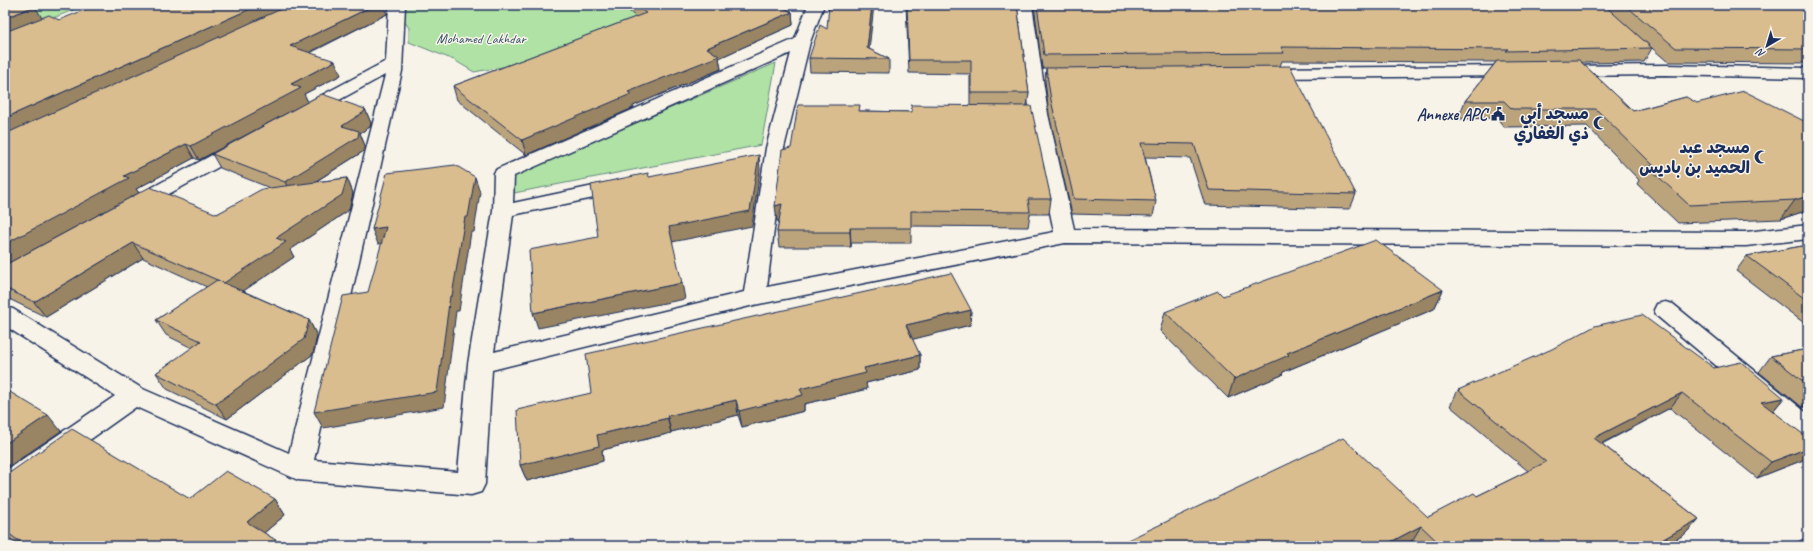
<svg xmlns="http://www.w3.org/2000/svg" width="1813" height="551" font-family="Caveat,'Playpen Sans Arabic',sans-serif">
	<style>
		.green { fill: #afe2a4; stroke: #658881 }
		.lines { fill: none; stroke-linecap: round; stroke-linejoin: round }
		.minor-casing { stroke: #1b2f5e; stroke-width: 3 }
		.minor { fill: #f7f3e8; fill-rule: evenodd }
		.wall { fill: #bba37b; stroke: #1b2f5e }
		.shaded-wall { fill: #998464; stroke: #1b2f5e }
		.building { fill: #dabd8f; stroke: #1b2f5e }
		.labels { text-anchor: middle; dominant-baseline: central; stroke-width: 3; stroke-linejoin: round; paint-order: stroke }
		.far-park-label { font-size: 14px; fill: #39536c; stroke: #f7f3e8 }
		.poi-label { font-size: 17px; font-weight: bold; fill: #1b2f5e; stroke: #f7f3e8; text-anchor: end }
	</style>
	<rect width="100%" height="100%" fill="#f7f3e8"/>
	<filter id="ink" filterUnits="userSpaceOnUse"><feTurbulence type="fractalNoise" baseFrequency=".025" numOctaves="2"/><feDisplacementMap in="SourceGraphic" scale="8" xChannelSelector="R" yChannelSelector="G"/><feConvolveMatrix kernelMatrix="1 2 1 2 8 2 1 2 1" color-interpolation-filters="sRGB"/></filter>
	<g filter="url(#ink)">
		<path class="green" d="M5,5H86L5,37Z
			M408,5H678L537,61L474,72L454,60L409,42V28L400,15Z
			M776,63L761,145L514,193L510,192L507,178Z"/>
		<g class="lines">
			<g class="minor-casing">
				<path id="minor" d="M389,5H405L402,71L314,460L458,472L468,364L493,211L494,173L497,169L795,39L808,5H824L810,42L784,148L767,287L1054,232L1030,114L1016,5H1032L1048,114L1074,229L1746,232L1808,225V239L1746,246L1065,243L754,305L492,370L485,484L481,492L471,495L298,480L136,407L15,493L5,496V471L115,396L5,326V307L13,309L143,389L289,453L385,75L310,116L304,117L298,116L295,112L298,108L386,61ZM791,53L766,148L744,292L494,352L513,215L622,192L629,190L632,186L629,182L622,180L513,203L514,176Z
					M1665,65L1808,68V78L1665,75L1560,76L1554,75L1552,71L1554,67L1560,66Z
					M1519,66L1525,67L1527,71L1525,75L1519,76L1264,78L1258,77L1256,73L1258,69L1264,68Z
					M243,140L250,142L252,146L250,150L141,209L134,211L127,209L124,205L127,201L236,142Z
					M1665,302L1673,304L1808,414V438L1799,435L1657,316L1654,310L1657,304Z"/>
			</g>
			<use href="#minor" class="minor"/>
		</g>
		<path class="wall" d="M622,5H778L792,12L793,25L719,58L721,69L633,106V108L526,155L457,100L453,86L636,17Z
			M906,5H1017L1029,93L1027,106L1051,199L1049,214H1030L1028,227L911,226V243H851V247H779L777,232L779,220L777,221L791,148L860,111L911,112L970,106V74L909,73Z
			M1034,5H1153L1154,7H1196V5H1808V63L1668,62L1622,22L1652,48L1644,62L1582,63L1633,111L1686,97L1808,210L1781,219L1678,223L1637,184L1639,180L1587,126L1504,127L1497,118L1458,119L1465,101L1496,62L1282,61L1280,66L1356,194L1350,209L1205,205L1190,158L1145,157L1156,201L1153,216L1072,214L1049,114L1045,81L1046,68H1042Z
			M387,14L310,53L341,75L304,94L308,102L199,160L194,158L136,189L139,193L5,265L41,18L59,20Z
			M869,49L889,59V73L810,72L809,58Z
			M365,109L371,123L370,127L360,133L365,146L364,151L315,182L347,178L353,193L349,210L290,250L294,257L243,291L309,320L317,336L313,354L227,419L167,389L156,373L192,348L166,335L156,320L207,287L143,258L46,317L5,297V265L217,214L270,188L220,168L212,154Z
			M1808,245V326L1736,271L1747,256Z
			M1443,290L1434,309L1283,372L1282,375L1228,398L1160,331L1165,312L1223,296Z
			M971,310L970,325L912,339L920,355V370L866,383L867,389L804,404V411L742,427L738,415L671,432V433L602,450L603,461L527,481L520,465Z
			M1808,349V406L1802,407L1759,372L1771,356Z
			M1714,368L1784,398L1773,411L1803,460L1757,478L1670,408L1602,444L1699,519L1685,534L1665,546H1417L1412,541L1403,546H1115L1428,517L1477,496L1528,471L1450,406L1458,390Z
			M5,476L190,499H275L285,515L264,533L285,546H19L5,536Z"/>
		<path class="shaded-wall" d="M259,5H293L5,136V118Z
			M375,5H383L387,14L296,59L290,46Z
			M872,5H874L868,59L867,48Z
			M35,6L43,20L5,34V18Z
			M792,12L793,25L719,58L721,69L633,106V108L526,155L522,140L628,92L707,48Z
			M335,61L341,75L304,94L308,102L199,160L191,146L291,84Z
			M365,109L371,123L370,127L360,133L365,146L364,151L292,196L285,182L342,126Z
			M186,144L194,158L136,189L139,193L5,265V244L124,176Z
			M759,155L760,170L752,226L672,242L669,227Z
			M475,177L480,192L474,232H471L459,311H456L444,407L323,428L314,412L450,296L465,217Z
			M347,178L353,193L349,210L290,250L294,257L233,298L224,283Z
			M1808,196V210L1781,219L1795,200Z
			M782,204L783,220L777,221L775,206Z
			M386,227L392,242L378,244L372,229Z
			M850,228L851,243V247L850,232Z
			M133,243L143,258L46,317L34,302Z
			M682,283L685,299L538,328L533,313Z
			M1443,290L1434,309L1283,372L1282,375L1228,398L1234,379L1287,353Z
			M971,310L970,325L906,341V325Z
			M309,320L317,336L313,354L227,419L216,404Z
			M920,355V370L866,383L867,389L804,404V411L742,427L739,411L800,389L864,368Z
			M1682,393L1670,408L1583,453L1594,438Z
			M1784,398L1771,413L1761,402Z
			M1808,399V406L1802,407Z
			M736,400L738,415L671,432L667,416Z
			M48,415L61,431L5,469V444Z
			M668,418L671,433L602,450L603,461L527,481L520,465L597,435Z
			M1808,448V454L1803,460L1757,478L1771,462Z
			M275,499L285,515L258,538L247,522Z
			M1699,519L1685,534L1665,546H1651Z
			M1421,526L1412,541L1403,546H1383Z"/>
		<path class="building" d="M5,5H32L35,6L5,18Z
			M97,5H259L5,118V32L49,15L59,20Z
			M290,5H375L290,46L335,61L291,84L301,88L191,146L186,144L124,176L129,178L5,244V134Z
			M635,5H778L792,12L707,48L719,56L628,92L631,94L522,140L453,86L646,13Z
			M829,5H872L867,48L889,59L809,58L820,25L827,29Z
			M907,5H1017L1029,93H971V60H909Z
			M1037,5H1153L1154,7H1200V5H1604L1652,48L1506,51L1508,49L1281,47L1284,53L1044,55Z
			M1625,5H1808V49L1676,48Z
			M1579,60L1633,111L1686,97L1697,103L1744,91L1808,123V196L1795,200L1689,205L1647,166H1654L1596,109H1512L1504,101H1465L1497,61Z
			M1290,66L1356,194L1209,190L1194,144L1141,143L1156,201L1074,199L1051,100L1046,68Z
			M322,94L365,109L364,112L342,126L359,131L358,137L285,182L212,154Z
			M798,105H860L859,111L912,112L911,105L1031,106L1051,199H1028L1030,212L911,211V228H850V232H777L782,204L775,206L782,150L791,148Z
			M759,155L750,211L669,227L682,283L533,313L529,250L598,237L591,185L648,173L649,177Z
			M455,165L475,177L468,217H465L452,296H450L437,392L314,412L343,296L368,292L386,227L372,229L387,173Z
			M347,178L342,195L276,238L286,242L224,283L133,243L34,302L5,288V265L150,187L217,214L262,189Z
			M1376,240L1443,290L1287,353L1289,355L1234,379L1165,312L1218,291L1223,296Z
			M1808,245V301L1747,256Z
			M951,273L971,310L906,325L920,355L864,368L866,373L800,389L803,395L739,411L736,400L667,416L668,418L597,435L599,446L520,465L517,410L591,393L586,354Z
			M217,280L309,320L304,339L216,404L156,373L201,341L156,320Z
			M1642,315L1714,368L1741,362L1784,398L1761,402L1808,438V448L1771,462L1682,393L1594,438L1699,519L1651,546H1442L1421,526L1383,546H1115L1343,438L1428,517L1474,493L1477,496L1546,462L1458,390L1552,349L1595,326Z
			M1808,349V385L1771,356Z
			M5,389L48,415L5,444Z
			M72,429L190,499L226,471L275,499L247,522L285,546H26L5,531V476Z
			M1808,536V546H1791Z"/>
	</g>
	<defs>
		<g id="civic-bare" transform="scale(1.08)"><path d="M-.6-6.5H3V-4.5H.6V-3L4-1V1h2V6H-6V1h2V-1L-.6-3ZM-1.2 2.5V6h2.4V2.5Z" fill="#1b2f5e" stroke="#f7f3e8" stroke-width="2.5" paint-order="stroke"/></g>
		<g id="mosque-bare" transform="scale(1.08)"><path d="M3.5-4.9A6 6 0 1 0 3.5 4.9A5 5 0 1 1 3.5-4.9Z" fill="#1b2f5e" stroke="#f7f3e8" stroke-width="2.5" paint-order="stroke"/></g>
	</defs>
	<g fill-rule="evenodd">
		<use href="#civic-bare" x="1498" y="114"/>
		<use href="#mosque-bare" x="1600" y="123"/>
		<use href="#mosque-bare" x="1761" y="157"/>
	</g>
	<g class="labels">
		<g class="far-park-label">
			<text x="481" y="38">Mohamed Lakhdar</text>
		</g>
		<g class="poi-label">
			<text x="1589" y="113">مسجد أبي<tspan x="1589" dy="20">ذي الغفاري</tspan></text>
			<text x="1487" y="114">Annexe APC</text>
			<text x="1750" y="147">مسجد عبد<tspan x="1750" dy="20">الحميد بن باديس</tspan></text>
		</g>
	</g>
	<rect width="1813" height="551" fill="none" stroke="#f7f3e8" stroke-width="20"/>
	<rect x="10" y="10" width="1793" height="531" fill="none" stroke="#1b2f5e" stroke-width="1.5" filter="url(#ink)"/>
	<g transform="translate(1767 46) rotate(218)" stroke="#f7f3e8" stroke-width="3" paint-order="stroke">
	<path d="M0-3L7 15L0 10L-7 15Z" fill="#1b2f5e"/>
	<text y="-6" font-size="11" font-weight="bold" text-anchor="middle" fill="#1b2f5e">N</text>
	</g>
</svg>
